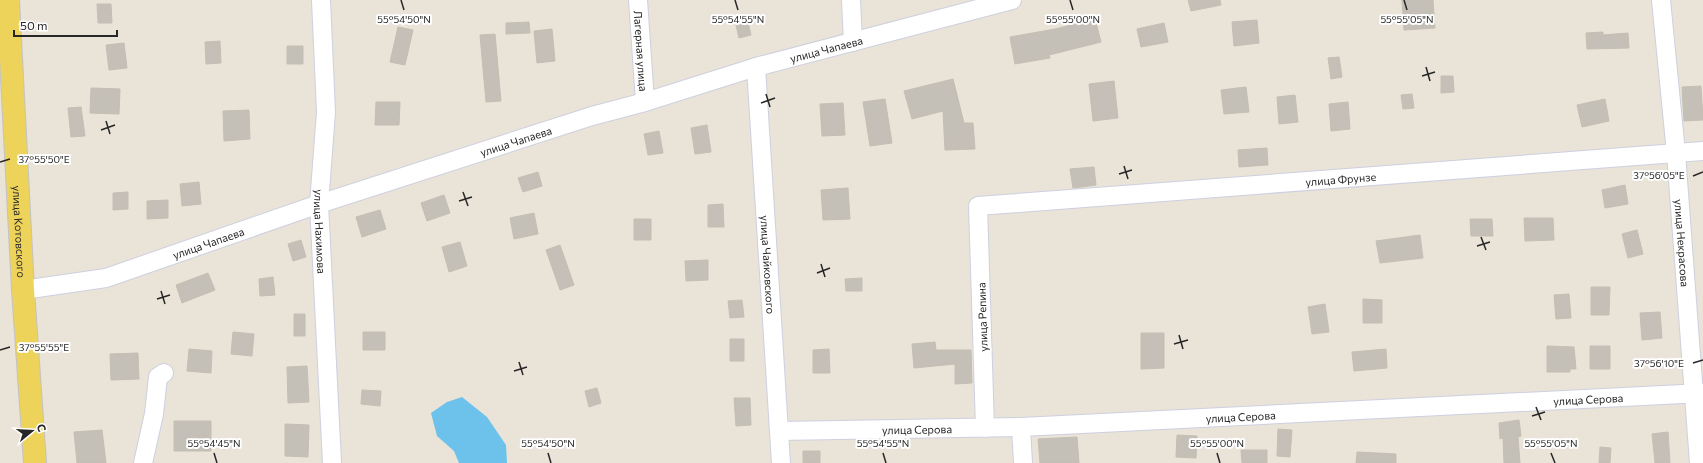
<svg xmlns="http://www.w3.org/2000/svg" width="1703" height="463" font-family="Commissioner,sans-serif">
	<style>
		.water { fill: #6cc2eb }
		.building { fill: #c4c0b8; stroke: #c4bfb2 }
		.lines { fill: none; stroke-linecap: round; stroke-linejoin: round }
		.minor-casing { stroke: #ced0e0; stroke-width: 20 }
		.major-casing { stroke: #c3c3c3; stroke-width: 24 }
		.minor { stroke: #fff; stroke-width: 18 }
		.major { stroke: #edd35a; stroke-width: 22 }
		.ticks { fill: none; stroke: #272727; stroke-width: 1.5 }
		.labels { text-anchor: middle; dominant-baseline: central; stroke-width: 4; stroke-linejoin: round; paint-order: stroke }
		.street-label { font-size: 11px; fill: #272727; stroke: #fff }
		.ticks-label { font-size: 10px; text-anchor: middle; fill: #272727; stroke: #fff; stroke-width: 4; stroke-linejoin: round; paint-order: stroke }
	</style>
	<rect width="100%" height="100%" fill="#e9e3d8"/>
	<path class="water" d="M462,397L487,417L506,445L507,463H459L454,451L437,436L431,413L447,402Z"/>
	<path class="building" d="M1188,0H1220L1221,5L1191,11Z
		M1402,0H1433L1435,28L1404,30Z
		M97,4H111L112,23H98Z
		M1095,19L1101,42L1049,55L1050,58L1015,64L1010,37L1055,29Z
		M1257,20L1259,43L1234,46L1232,22Z
		M529,22L530,33L506,34V23Z
		M748,22L751,35L739,38L736,25Z
		M1164,23L1168,42L1141,47L1137,29Z
		M398,27L413,30L405,65L390,62Z
		M552,29L555,61L537,63L534,31Z
		M1603,32V35L1628,33L1629,48L1587,49L1586,33Z
		M495,34L501,101L486,102L480,35Z
		M220,41L221,63L206,64L205,42Z
		M124,43L127,68L109,70L106,45Z
		M287,46H303V64H287Z
		M1339,57L1342,77L1331,79L1328,58Z
		M1441,76H1453L1454,92L1441,93Z
		M953,79L964,123H973L975,149L945,150L943,111L912,119L904,91Z
		M1114,81L1118,118L1093,121L1089,84Z
		M1701,86L1703,120L1684,121L1682,87Z
		M1246,87L1249,112L1224,114L1221,90Z
		M91,88L120,89L119,114L90,113Z
		M1412,94L1414,108L1403,109L1401,95Z
		M1295,95L1298,122L1279,124L1277,97Z
		M885,99L892,143L870,146L863,102Z
		M1605,99L1609,121L1582,127L1577,105Z
		M376,102H400L399,125H375Z
		M1348,102L1350,129L1331,131L1329,104Z
		M843,103L845,135L822,136L820,104Z
		M81,107L85,136L71,137L68,108Z
		M249,110L250,139L224,141L223,111Z
		M707,125L711,152L695,154L691,128Z
		M659,131L663,153L648,155L644,134Z
		M1267,148L1268,165L1239,167L1238,150Z
		M1094,167L1096,185L1073,188L1070,169Z
		M538,172L542,186L523,192L518,178Z
		M199,182L201,204L182,206L180,184Z
		M1625,185L1628,204L1605,208L1602,190Z
		M848,188L850,219L823,220L821,190Z
		M128,192V209L113,210V193Z
		M444,195L450,213L427,221L421,203Z
		M168,200V218L147,219V201Z
		M723,204L724,227H708V205Z
		M380,210L386,229L362,237L356,217Z
		M534,213L538,234L514,239L510,218Z
		M1524,218H1553L1554,240L1525,241Z
		M634,219H651V240H634Z
		M1470,219H1492L1493,236H1471Z
		M1637,230L1643,254L1628,258L1622,234Z
		M1420,235L1423,258L1380,263L1376,241Z
		M301,240L306,257L293,261L288,244Z
		M460,242L467,266L449,272L442,247Z
		M560,245L574,285L560,290L546,250Z
		M708,260V280L686,281L685,261Z
		M208,273L215,290L182,303L176,285Z
		M273,277L275,295L260,296L259,279Z
		M862,278V291H846L845,279Z
		M1591,287H1610L1609,315H1591Z
		M1569,294L1571,318L1556,319L1554,295Z
		M1363,299L1382,300V323H1363Z
		M742,300L744,317L730,318L728,301Z
		M1325,304L1329,332L1312,334L1308,307Z
		M1660,312L1662,338L1642,340L1640,313Z
		M294,314H305V336H294Z
		M233,332L254,334L252,356L231,354Z
		M363,332H385V350H363Z
		M1141,333H1164V368L1141,369Z
		M730,339H744V361H730Z
		M935,342L936,350H971L972,383L955,384V364L914,368L912,344Z
		M1547,346L1574,347L1576,369H1570V372H1547Z
		M1590,346H1610V369H1590Z
		M189,349L212,351L211,373L187,371Z
		M829,349L830,373H813V350Z
		M1386,349L1387,368L1354,371L1352,352Z
		M138,353L139,379L111,380L110,354Z
		M307,366L309,402L288,403L287,367Z
		M597,388L601,403L589,407L585,391Z
		M362,390L381,391L380,406L361,404Z
		M734,398H750L751,425L736,426Z
		M1519,420L1521,436L1518,437L1520,463H1504L1503,438L1500,439L1499,423Z
		M174,421H211V451H174Z
		M285,424L309,425L308,457L285,456Z
		M1278,429L1292,430L1290,457L1277,456Z
		M102,430L106,463H77L74,432Z
		M1668,432L1670,463H1655L1652,434Z
		M1177,435L1197,436L1196,458L1176,457Z
		M1077,437L1079,463H1040L1038,439Z
		M1600,447L1611,448L1610,463H1599Z
		M1241,450H1267V463H1242Z
		M803,451H820V463H803Z
		M1357,452L1396,454V463H1356Z"/>
	<g class="lines">
		<g class="minor-casing">
			<g id="minor">
				<path id="s1" d="M321,0L326,112L319,204L332,463"/>
				<path id="s2" d="M638,0L645,102"/>
				<path d="M851,0L853,42"/>
				<path id="s3" d="M1661,0L1676,153L1699,463"/>
				<path id="s4" d="M756,67L781,463"/>
				<path id="s5" d="M23,290L106,278L319,204L592,116L645,102L756,67L1012,0"/>
				<path d="M1021,427L1023,463"/>
				<path id="s6" d="M985,428L978,206L1703,151"/>
				<path id="s7" d="M779,431L1021,427L1703,393"/>
				<path d="M143,463L154,414L158,377L164,373"/>
			</g>
		</g>
		<g class="major-casing">
			<g id="major">
				<path id="s8" d="M8,0L23,290L35,463"/>
			</g>
		</g>
		<use href="#minor" class="minor"/>
		<use href="#major" class="major"/>
	</g>
	<path class="ticks" d="M401,0L404,10M735,0L738,10M1070,0L1073,10M1404,0L1407,10M1426,67L1430,81M1422,76L1435,72M766,94L770,107M761,103L775,98M106,121L110,134M101,130L115,125M0,162L10,159M1124,166L1128,179M1119,174L1132,170M1693,176L1703,172M463,192L468,206M459,201L472,197M1481,237L1486,250M1477,246L1490,242M821,264L825,277M817,273L830,268M161,291L165,304M157,299L170,295M1179,335L1183,349M1174,344L1188,340M0,350L10,347M519,362L523,375M1693,363L1703,360M514,371L527,367M1536,407L1541,420M1532,416L1545,412M214,453L217,463M548,453L551,463M883,453L886,463M1217,453L1220,463M1551,453L1555,463"/>
	<g class="labels">
		<g class="street-label">
			<text stroke="none"><textPath href="#s5" startOffset="840">улица Чапаева</textPath></text>
			<text stroke="none"><textPath href="#s2" startOffset="51">Лагерная улица</textPath></text>
			<text stroke="none"><textPath href="#s5" startOffset="516">улица Чапаева</textPath></text>
			<text stroke="none"><textPath href="#s6" startOffset="586">улица Фрунзе</textPath></text>
			<text stroke="none"><textPath href="#s1" startOffset="232">улица Нахимова</textPath></text>
			<text stroke="none"><textPath href="#s8" startOffset="232">улица Котовского</textPath></text>
			<text stroke="none"><textPath href="#s5" startOffset="192">улица Чапаева</textPath></text>
			<text stroke="none"><textPath href="#s3" startOffset="244">улица Некрасова</textPath></text>
			<text stroke="none"><textPath href="#s4" startOffset="198">улица Чайковского</textPath></text>
			<text transform="translate(982 317) rotate(-92)">улица Репина</text>
			<text stroke="none"><textPath href="#s7" startOffset="810">улица Серова</textPath></text>
			<text stroke="none"><textPath href="#s7" startOffset="462">улица Серова</textPath></text>
			<text stroke="none"><textPath href="#s7" startOffset="138">улица Серова</textPath></text>
		</g>
	</g>
	<g class="ticks-label">
		<text x="404" y="23">55°54'50"N</text>
		<text x="738" y="23">55°54'55"N</text>
		<text x="1073" y="23">55°55'00"N</text>
		<text x="1407" y="23">55°55'05"N</text>
		<text x="44" y="163">37°55'50"E</text>
		<text x="1659" y="179">37°56'05"E</text>
		<text x="44" y="351">37°55'55"E</text>
		<text x="1659" y="367">37°56'10"E</text>
		<text x="214" y="447">55°54'45"N</text>
		<text x="548" y="447">55°54'50"N</text>
		<text x="883" y="447">55°54'55"N</text>
		<text x="1217" y="447">55°55'00"N</text>
		<text x="1551" y="447">55°55'05"N</text>
	</g>
	<g transform="translate(32 431) rotate(72)" stroke="#ffffff" stroke-width="3" paint-order="stroke">
	<path d="M0-3L7 15L0 10L-7 15Z" fill="#272727"/>
	<text y="-6" font-size="11" font-weight="bold" text-anchor="middle" fill="#272727">С</text>
	</g>
	<path d="M14 30v6h103v-6" fill="none" stroke="#272727" stroke-width="2"/>
	<text x="20" y="30" font-size="12" fill="#272727" stroke="#ffffff" stroke-width="3" paint-order="stroke">50 m</text>
</svg>
